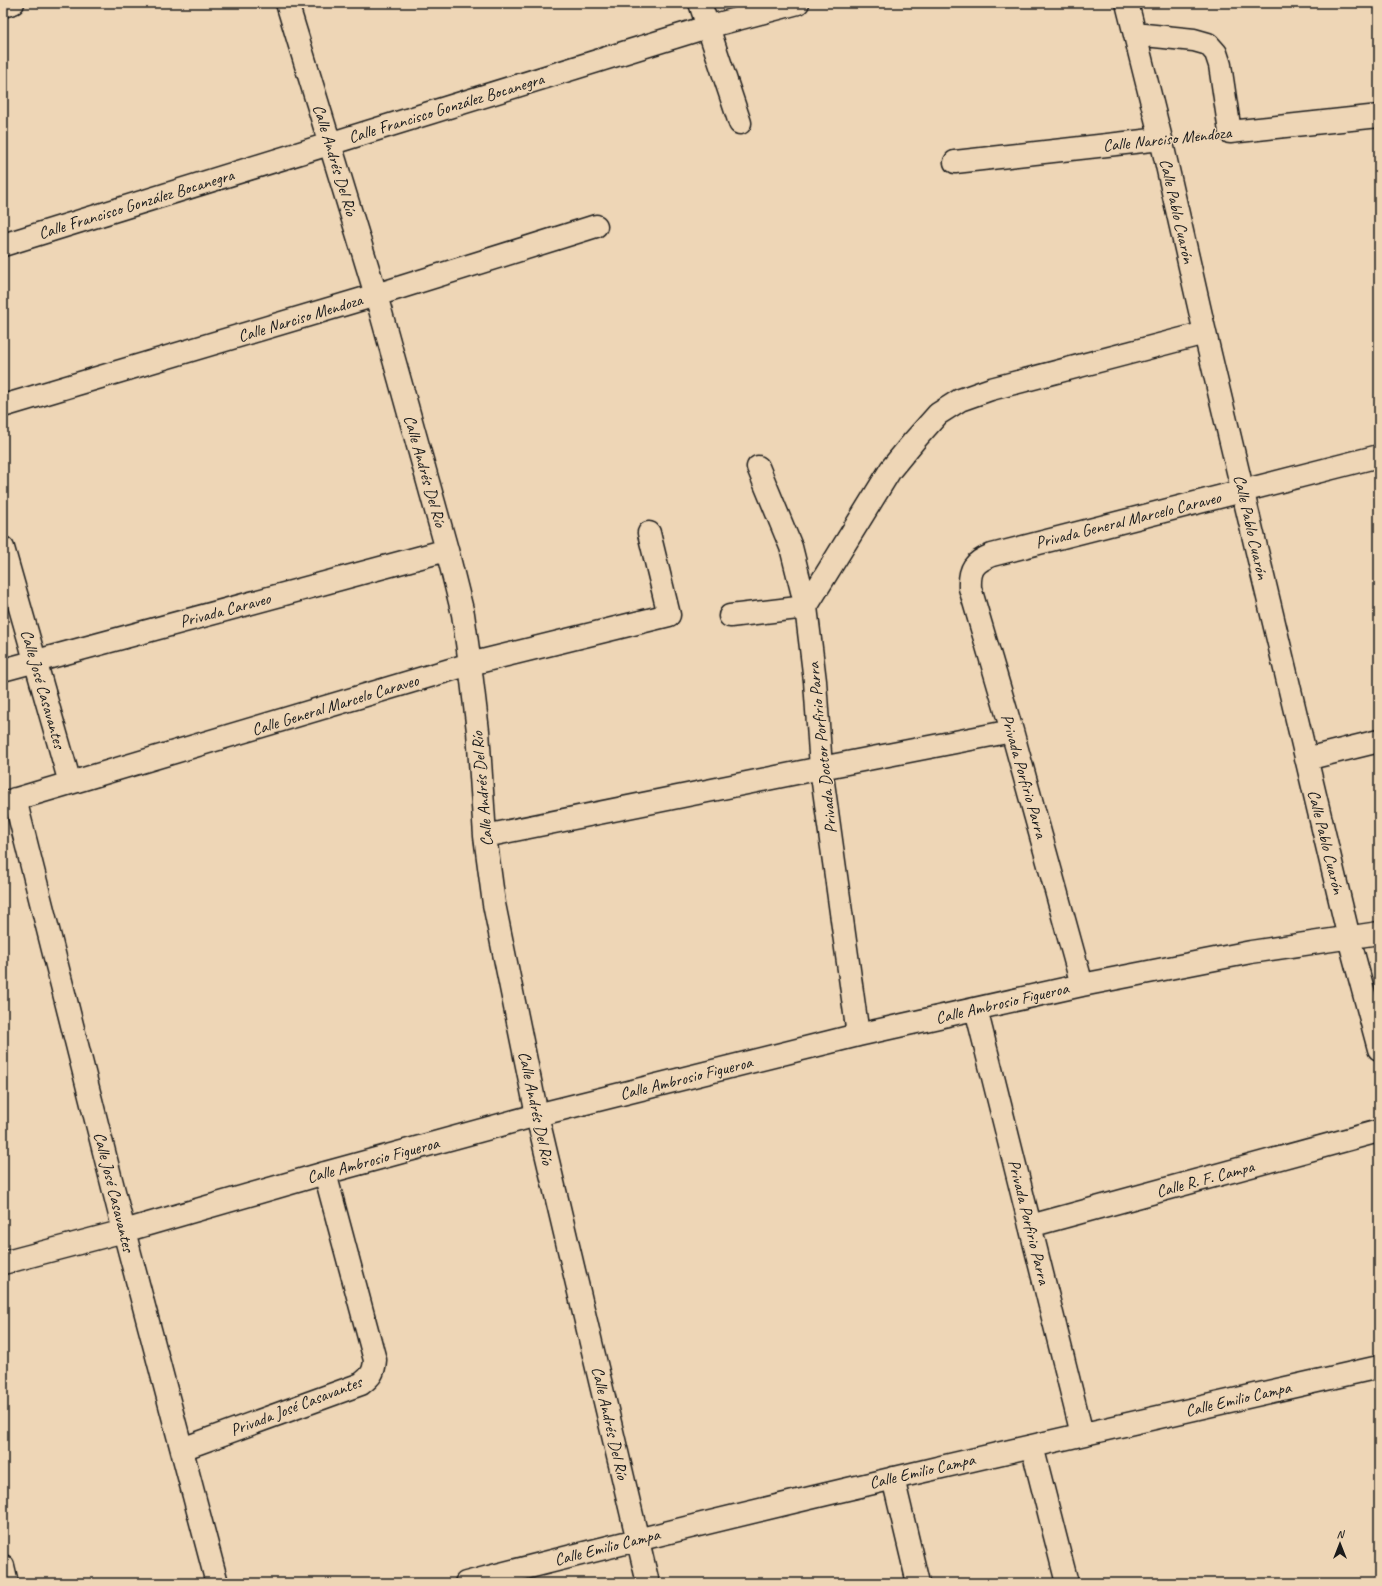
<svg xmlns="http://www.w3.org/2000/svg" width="1382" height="1586" font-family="Caveat,sans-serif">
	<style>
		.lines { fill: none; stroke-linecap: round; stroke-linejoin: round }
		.minor-casing { stroke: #1c1c1c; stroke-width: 25 }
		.path { stroke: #1c1c1c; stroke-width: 2.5; stroke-dasharray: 3 3; stroke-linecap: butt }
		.minor { stroke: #eed6b6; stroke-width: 22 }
		.labels { text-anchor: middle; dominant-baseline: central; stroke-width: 3; stroke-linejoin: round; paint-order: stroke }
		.street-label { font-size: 17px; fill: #1c1c1c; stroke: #eed6b6 }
	</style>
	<rect width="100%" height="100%" fill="#eed6b6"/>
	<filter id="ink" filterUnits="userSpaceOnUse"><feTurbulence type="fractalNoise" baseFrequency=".025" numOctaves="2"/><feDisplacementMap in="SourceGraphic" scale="8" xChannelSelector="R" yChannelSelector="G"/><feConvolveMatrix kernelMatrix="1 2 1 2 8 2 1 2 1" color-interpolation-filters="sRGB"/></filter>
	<g filter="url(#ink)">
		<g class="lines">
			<g class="minor-casing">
				<path id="minor" d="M287,3L376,295L447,550L463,614L470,664L478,731L485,836L494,904L537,1115L648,1583
					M700,3L740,123
					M1127,3L1161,139L1205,333L1349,938L1379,1049
					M3,6L13,3
					M1135,34L1194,40L1208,44L1216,53L1220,65L1230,132L1379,116
					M955,162L1161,139
					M3,245L707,27L798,3
					M3,406L376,295L596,226
					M758,467L791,547L806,607L815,681L821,768L858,1035
					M3,548L70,783
					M730,616L806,607L891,469L914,441L938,414L960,400L991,389L1205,333
					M3,670L447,550
					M1306,759L1379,741
					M15,799L124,1231L217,1583
					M3,803L470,664L669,615L649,533
					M485,836L821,768L1012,731
					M1082,985L1012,731L970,588C969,569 974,562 992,555L1379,456
					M976,1009L1082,1434
					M1030,1226L1379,1131
					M3,1263L124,1231L325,1173L537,1115L858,1035L1082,985L1251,952L1379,933
					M1032,1446L1067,1583
					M182,1449L361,1384C371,1376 374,1373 375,1360L325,1173
					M893,1478L918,1583
					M3,1566L7,1583
					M466,1583C769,1505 1074,1436 1379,1367"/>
			</g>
			<path class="path" d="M1187,136L1204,135"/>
			<use href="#minor" class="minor"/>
		</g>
	</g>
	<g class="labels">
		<g class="street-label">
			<text transform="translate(446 108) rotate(-17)">Calle Francisco González Bocanegra</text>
			<text transform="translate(1167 139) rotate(-6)">Calle Narciso Mendoza</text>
			<text transform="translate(335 160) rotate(73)">Calle Andrés Del Río</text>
			<text transform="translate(136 204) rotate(-17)">Calle Francisco González Bocanegra</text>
			<text transform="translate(1177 211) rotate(77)">Calle Pablo Cuarón</text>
			<text transform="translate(300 318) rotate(-17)">Calle Narciso Mendoza</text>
			<text transform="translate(425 471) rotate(74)">Calle Andrés Del Río</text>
			<text transform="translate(1128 520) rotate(-14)">Privada General Marcelo Caraveo</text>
			<text transform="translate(1251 527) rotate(77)">Calle Pablo Cuarón</text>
			<text transform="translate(225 610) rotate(-15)">Privada Caraveo</text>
			<text transform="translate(43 689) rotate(74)">Calle José Casavantes</text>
			<text transform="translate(335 705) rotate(-17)">Calle General Marcelo Caraveo</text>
			<text transform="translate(822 748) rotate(-96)">Privada Doctor Porfirio Parra</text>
			<text transform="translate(1024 776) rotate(74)">Privada Porfirio Parra</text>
			<text transform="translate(482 789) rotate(-95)">Calle Andrés Del Río</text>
			<text transform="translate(1326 842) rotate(76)">Calle Pablo Cuarón</text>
			<text transform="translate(1002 1003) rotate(-13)">Calle Ambrosio Figueroa</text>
			<text transform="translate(686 1078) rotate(-14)">Calle Ambrosio Figueroa</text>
			<text transform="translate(536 1108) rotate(78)">Calle Andrés Del Río</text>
			<text transform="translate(373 1160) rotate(-15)">Calle Ambrosio Figueroa</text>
			<text transform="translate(1205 1179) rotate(-15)">Calle R. F. Campa</text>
			<text transform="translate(114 1192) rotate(76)">Calle José Casavantes</text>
			<text transform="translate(1029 1222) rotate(76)">Privada Porfirio Parra</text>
			<text transform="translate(1238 1399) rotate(-13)">Calle Emilio Campa</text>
			<text transform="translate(296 1406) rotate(-21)">Privada José Casavantes</text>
			<text transform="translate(610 1423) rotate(77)">Calle Andrés Del Río</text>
			<text transform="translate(922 1471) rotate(-13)">Calle Emilio Campa</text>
			<text transform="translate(607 1547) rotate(-14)">Calle Emilio Campa</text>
		</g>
	</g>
	<rect width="1382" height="1586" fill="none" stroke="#eed6b6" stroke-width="16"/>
	<rect x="8" y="8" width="1366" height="1570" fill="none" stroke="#1c1c1c" stroke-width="1.5" filter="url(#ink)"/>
	<g transform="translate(1340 1544)" stroke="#eed6b6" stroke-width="3" paint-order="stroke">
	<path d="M0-3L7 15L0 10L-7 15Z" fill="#1c1c1c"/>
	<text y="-6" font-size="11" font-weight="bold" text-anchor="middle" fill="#1c1c1c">N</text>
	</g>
</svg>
